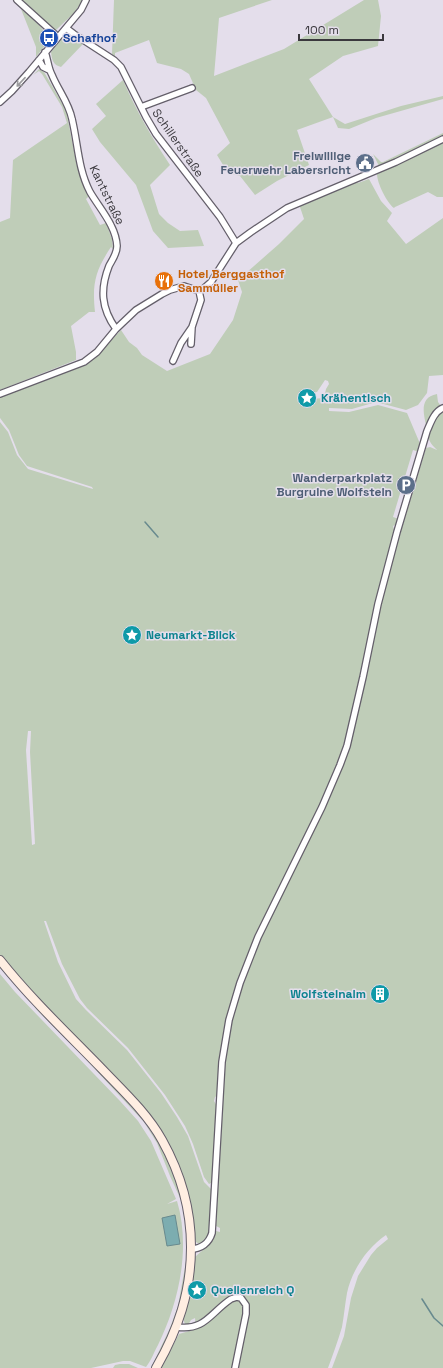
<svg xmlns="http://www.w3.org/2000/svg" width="443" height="1368" font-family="'Space Grotesk',sans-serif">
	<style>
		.green { fill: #bfcdb8; fill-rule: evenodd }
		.water { fill: #7cadb0; stroke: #688a8e }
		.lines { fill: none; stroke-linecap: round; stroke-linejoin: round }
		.stream { stroke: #688a8e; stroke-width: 1.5 }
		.street-casing { stroke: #645f6a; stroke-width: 8 }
		.secondary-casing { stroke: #645f6a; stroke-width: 10 }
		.street { stroke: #fff; stroke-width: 5.5 }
		.secondary { stroke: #ffeee2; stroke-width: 8 }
		.oneway { stroke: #9c9c9e }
		.labels { text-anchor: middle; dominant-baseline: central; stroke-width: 3; stroke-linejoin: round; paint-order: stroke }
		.transit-label { font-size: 12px; font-weight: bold; fill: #164399; stroke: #e4deeb; text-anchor: start }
		.street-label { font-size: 12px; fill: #3a383d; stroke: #e4deeb }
		.service-label { font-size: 12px; font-weight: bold; fill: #4e5e75; stroke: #e4deeb; text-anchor: end }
		.food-label { font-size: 12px; font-weight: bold; fill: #c56008; stroke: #e4deeb; text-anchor: start }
		.culture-label { font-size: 12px; font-weight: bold; fill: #0d838f; stroke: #e4deeb; text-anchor: start }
	</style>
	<rect width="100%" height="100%" fill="#e4deeb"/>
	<path class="green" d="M21,0H83L74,13L55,31L48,26Z
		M114,0H272L219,18L214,76L284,49L364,0H378L381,16L378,46L343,56L309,79L333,117L345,124L401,106L443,96V99L376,118L349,129L338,128L333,117L297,130L309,165L277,181L255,195L240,176L228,173L217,155L230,143L206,98L196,90L189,74L181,69L157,63L149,40L115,53V57L112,54Z
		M21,9C29,16 50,31 47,43L36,57V47Z
		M66,32L83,44L61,67C53,65 52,60 51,52Z
		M39,69L44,72L66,110L77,166L83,184L89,196L86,199L100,225L106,223L112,239L113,249L111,247C95,271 92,284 95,312H89L71,326L76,352V360L0,390V222L10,218L13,160L67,123L62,107L42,74L39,71L33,75Z
		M123,80C136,110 152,138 170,165L150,185L159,214L168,223L180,231L198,230L204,246L168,248L153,231L136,185L100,142L92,129L106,116L96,104Z
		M443,133V136L438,139L379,166L373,154L381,162H383Z
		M443,142V197H437L428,192L395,207L394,208C387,203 377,183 377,174L379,172Z
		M369,179L381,201L392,213L387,221L406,244L443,218V375L429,376L427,393L418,405L406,410L376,402L352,409L329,408V411L349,412L378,405L407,413L421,446L419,452L413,450L393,517L399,519L397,524L393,526L395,533L400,534L426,448L430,447L437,450C434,447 430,443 429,439C428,432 437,415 443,410V1368H332L344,1336L351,1298L358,1276L371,1255L377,1248L388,1239L386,1235C367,1248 352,1270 347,1293C345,1304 344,1316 342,1327C338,1341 333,1354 328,1368H161L179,1334L196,1329L195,1318L191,1320L188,1325L185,1324C182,1318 185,1314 186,1308C192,1292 194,1275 195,1257C204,1249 212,1243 216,1231L220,1232V1228L216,1226L223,1102L217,1096L215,1097L214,1101L217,1106L213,1182L209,1184L204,1177L193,1144L185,1126L165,1095L128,1048L87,1008L80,999L62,964L46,921H44L58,962L76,999L86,1010L127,1050L161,1093L177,1117L188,1136L204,1182L212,1190L210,1228L208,1237L203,1242L199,1244L196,1242L195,1239C193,1223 192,1208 188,1193C183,1173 173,1154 163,1136L0,955V422L8,432L17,455L28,469L93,489L92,487L27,466L19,455L9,430L0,418V397L87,364L93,359L121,330L129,342L137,348L142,355L167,371L210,354L233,320L242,292L238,280L279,244L304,219L299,204L356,181L358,183ZM325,380L328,381L329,384L326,389L324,398L311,399L299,402V399L302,395L317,392ZM28,731H31L30,752L35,844L32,845L26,750Z
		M437,394L438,402L441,406L433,413L428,425H426C423,412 420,397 437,394Z
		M0,966L30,1001L31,1003L0,968Z
		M0,974L15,992L120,1101L138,1121L151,1141L176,1199L167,1204L177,1201C191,1248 179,1302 158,1345C154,1352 151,1361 146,1367L130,1361H123L91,1368H0Z
		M35,1006L78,1049V1051L36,1009Z
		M80,1053C87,1057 95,1067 101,1074C132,1106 160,1135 175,1178C177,1184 181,1192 180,1198L170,1176L157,1143L144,1122Z
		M187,1256C187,1289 177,1320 162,1349C159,1355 156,1364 151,1368L170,1328L178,1306Z
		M120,1364H129L138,1368H113L115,1365Z"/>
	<path class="water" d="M175,1215L180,1244L167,1246L162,1218Z"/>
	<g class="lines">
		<path class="stream" d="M145,522L158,537
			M422,1299L434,1318L443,1326"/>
		<g class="street-casing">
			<path id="street" d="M17,0L58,37
				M66,28L74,34L114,60L121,67L146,117L156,134L220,217L236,243
				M45,52C48,60 48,68 52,75C58,90 69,103 72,119C78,144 78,169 90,192C100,209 116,226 117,246C117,254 112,260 109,266C100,289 101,308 116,329
				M39,60L43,67L49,70
				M0,102L12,91L29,72L81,10L86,0
				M141,107L192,88
				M191,344L192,327L201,300L199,291
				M173,361L181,343L192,327
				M0,394L84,362L97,352L116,329L136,310L162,294L170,290L184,286L199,291L203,289L211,282L236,243L251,232L287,208L396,162L443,139
				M191,1249C201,1249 209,1243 212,1233L222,1062L229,1020L240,983L258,937L322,807L340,765L347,746L363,677L378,604L397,532L427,431C431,422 434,412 443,408
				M177,1327C205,1331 210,1313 231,1299L237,1297L241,1298L246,1305V1314L235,1368"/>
		</g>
		<g class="secondary-casing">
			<path id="secondary" d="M0,960C31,999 67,1033 102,1069C123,1091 147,1113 162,1140C181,1174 191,1209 191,1247C191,1292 178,1330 156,1368"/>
		</g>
		<use href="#street" class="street"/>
		<use href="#secondary" class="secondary"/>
	</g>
	<defs><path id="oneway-shaft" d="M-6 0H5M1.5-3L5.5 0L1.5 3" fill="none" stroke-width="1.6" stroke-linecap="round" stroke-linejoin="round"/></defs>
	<use class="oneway" href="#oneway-shaft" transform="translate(21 82) rotate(133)"/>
	<defs>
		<g id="bus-disc" transform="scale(1)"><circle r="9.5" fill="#1a4fb4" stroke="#e4deeb"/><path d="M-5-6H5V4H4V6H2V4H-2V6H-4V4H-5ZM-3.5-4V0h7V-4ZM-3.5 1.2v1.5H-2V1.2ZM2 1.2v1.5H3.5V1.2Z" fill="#fff"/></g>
		<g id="civic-disc" transform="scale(1)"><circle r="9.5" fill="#5c6f8a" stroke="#e4deeb"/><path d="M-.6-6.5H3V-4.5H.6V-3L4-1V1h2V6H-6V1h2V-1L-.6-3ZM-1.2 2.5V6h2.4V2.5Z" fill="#fff"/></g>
		<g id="restaurant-disc" transform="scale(1)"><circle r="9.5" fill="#e8710a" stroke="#e4deeb"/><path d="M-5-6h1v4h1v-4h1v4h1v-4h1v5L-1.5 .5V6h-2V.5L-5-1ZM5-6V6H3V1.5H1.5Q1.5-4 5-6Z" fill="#fff"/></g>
		<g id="sight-disc" transform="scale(1)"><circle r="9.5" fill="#0f9aa8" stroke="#e4deeb"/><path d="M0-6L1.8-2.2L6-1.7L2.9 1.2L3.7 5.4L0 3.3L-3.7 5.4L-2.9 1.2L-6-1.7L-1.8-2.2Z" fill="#fff"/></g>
		<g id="parking-disc" transform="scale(1)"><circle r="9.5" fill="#5c6f8a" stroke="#e4deeb"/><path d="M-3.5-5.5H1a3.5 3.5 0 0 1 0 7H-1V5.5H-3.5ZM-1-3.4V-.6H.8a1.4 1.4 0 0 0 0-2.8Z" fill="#fff"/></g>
		<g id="building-disc" transform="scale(1)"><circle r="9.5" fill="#0f9aa8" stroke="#e4deeb"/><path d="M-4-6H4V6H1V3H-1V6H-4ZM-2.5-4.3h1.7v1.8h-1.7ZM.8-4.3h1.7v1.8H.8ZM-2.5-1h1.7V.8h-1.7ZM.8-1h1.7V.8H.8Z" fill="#fff"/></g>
	</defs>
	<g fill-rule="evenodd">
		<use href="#bus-disc" x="49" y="38"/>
		<use href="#civic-disc" x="365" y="163"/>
		<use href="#restaurant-disc" x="164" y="281"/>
		<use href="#sight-disc" x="307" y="398"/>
		<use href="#parking-disc" x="406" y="485"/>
		<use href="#sight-disc" x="132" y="635"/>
		<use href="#building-disc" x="380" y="994"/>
		<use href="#sight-disc" x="197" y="1290"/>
	</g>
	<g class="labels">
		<g class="transit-label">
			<text x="63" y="38">Schafhof</text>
		</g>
		<g class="street-label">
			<text transform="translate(178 143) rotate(55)">Schillerstraße</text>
			<text transform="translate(107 195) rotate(64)">Kantstraße</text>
		</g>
		<g class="service-label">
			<text x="351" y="156">Freiwillige<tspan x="351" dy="14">Feuerwehr Labersricht</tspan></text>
			<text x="392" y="478">Wanderparkplatz<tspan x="392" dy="14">Burgruine Wolfstein</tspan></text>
		</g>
		<g class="food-label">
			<text x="178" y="274">Hotel Berggasthof<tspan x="178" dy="14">Sammüller</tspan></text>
		</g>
		<g class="culture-label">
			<text x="321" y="398">Krähentisch</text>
			<text x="146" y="635">Neumarkt-Blick</text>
			<text x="366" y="994" text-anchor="end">Wolfsteinalm</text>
			<text x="211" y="1290">Quellenreich Q</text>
		</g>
	</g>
	<path d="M299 34v6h84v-6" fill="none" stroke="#3a383d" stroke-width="2"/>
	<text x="305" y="34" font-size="12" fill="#3a383d" stroke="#e4deeb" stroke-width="3" paint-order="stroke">100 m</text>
</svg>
